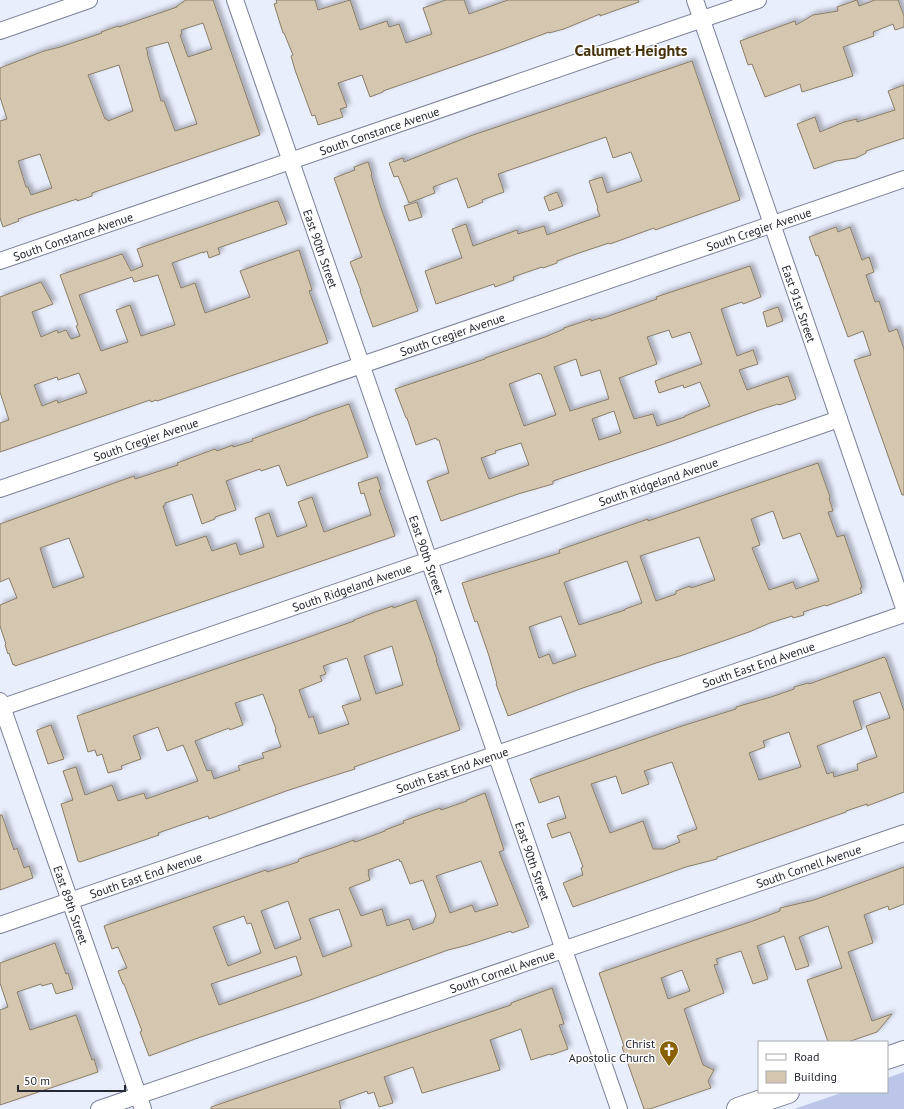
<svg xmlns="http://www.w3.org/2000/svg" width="904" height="1109" font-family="'PT Sans',sans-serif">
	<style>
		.green { fill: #bcc6e8 }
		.building { fill: #d5c7af; stroke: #8a7d67; fill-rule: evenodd; filter: url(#shadow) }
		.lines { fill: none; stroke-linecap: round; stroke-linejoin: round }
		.minor-casing { stroke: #7b8198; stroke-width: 18 }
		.trunk-casing { stroke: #7b8198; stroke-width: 24 }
		.minor { stroke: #fff; stroke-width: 16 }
		.trunk { stroke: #fff; stroke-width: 22 }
		.labels { text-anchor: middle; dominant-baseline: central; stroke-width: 3; stroke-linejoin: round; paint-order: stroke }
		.street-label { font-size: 12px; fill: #252831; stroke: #fff }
		.poi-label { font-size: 12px; fill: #252831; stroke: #fff; text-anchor: end }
		.district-label { font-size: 16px; font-weight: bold; fill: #45310a; stroke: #fff }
	</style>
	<defs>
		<filter id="shadow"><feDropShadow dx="3.5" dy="-3.5" stdDeviation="2" flood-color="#0004"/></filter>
	</defs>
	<rect width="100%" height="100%" fill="#e9eefd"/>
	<path class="green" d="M904,1072V1109H794L844,1092H887V1078Z"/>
	<path class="building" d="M186,0H213L260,135L92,193V196L77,201V199L59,205L18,219L19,221L3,227L0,218V121L7,119L0,97V68L44,51L60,47L102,33L101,32L118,26L119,27L177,7V6ZM203,23L212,49L188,57L180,35L182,34L181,30ZM168,42L197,124L175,131L164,101H161L147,53H148L146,48ZM119,65L133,111L108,121L107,119H105L88,75ZM40,154L52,188L31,195L28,187H26L18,161Z
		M276,0H315L318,10L350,0L360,30L387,21L389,27L399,24L406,43L432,34L423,8L446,0H464L469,14L508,0H638L639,2L600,16V14L564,29L549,33V32L498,51L383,91V92L370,97L362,75L338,83L347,107L340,109L343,117L318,125L315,115L312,116L295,70L291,56L293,55L284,33H283L274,4L277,3Z
		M857,0L859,6L875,0H898L904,16V27L895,30L893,24L873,32L874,36L843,47L853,76L802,92L800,84L765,97L752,64L748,65L740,41L795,21L796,25L813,15L838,11L837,7Z
		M692,61L740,200L655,230L654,228L610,244L609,243L579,253L557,261V263L543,268L542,267L513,277L514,280L495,287L494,284L436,304L425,271L462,258L452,229L466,224L473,246L517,230L518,234L521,233L544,226L547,235L600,216L597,209L598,208L589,181L602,177L607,193L642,181L631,152L613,158L606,137L498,174L504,192L482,200L483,202L468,208L457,178L433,187L435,193L409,203L398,176L394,177L389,163L403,158L404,162L473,135Z
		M904,85V138L866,151V153L856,158L836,161L814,169L797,124L815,117L820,132L844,122L857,119V122L895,110L888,91Z
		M368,162L372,174L371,175L381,208L418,311L373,327L360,291H361L350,262L362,257L334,178L355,170L354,167Z
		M557,192L563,206L549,211L544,197Z
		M278,201L287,224L218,248L220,254L209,258L207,251L203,253V252L172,263L181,288L195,283L205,313L250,297L240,271L299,250L312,290L309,291L328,343L157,401L156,400L151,402L150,400L0,452V423L9,420L0,392V297L41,282L53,304L32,312L41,337L57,330L58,333L66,330L71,339L80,336L76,326L78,325L60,275L122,254L131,271L143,266L137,249L273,202ZM158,275L175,325L141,336L130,305L116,310L128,342L101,351L79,295L132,277L134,282ZM79,373L87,393L58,403L57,400L42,406L34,385L57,377L58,380Z
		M417,202L422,217L409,221L404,206Z
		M836,227L838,232L850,227L862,260L869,257L874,272L866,275L875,302L879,301L889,332L897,329L904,349V495H902L854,360L871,355L863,331L848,337L818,255L816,256L809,237Z
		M750,266L761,297L743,304L742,302L721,309L737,356L753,350L758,364L739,370L747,390L788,376L796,399L779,405L778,404L759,410L664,444L553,481V484L518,494L441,521L427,481L449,473L439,440H437L436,438L416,445L407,418H406L395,389L485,359V358L545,337L564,329V328L591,319V321L600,318V319L657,299L656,297ZM669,330L672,338L690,332L702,364L655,381L659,393L683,385L684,388L700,382L710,406L685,416V417L657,426L653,414L634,419L619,378L657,364L647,337ZM576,359L581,376L600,370L609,399L570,411L554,367ZM539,373V374H541L556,415L524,426L509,384ZM614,411L621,433L599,440L592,419ZM521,443L529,465L489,479L481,458L496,453L495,451Z
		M778,307L783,321L767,327L763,312Z
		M349,404L368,457L287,486L279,465L261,471L260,469L226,481L236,510L215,517V519L202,524L192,494L165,503V505L163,506L176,546L206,536L212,551L236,543L240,555L264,547L255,518L269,513L277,537L305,527L307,526L298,502L312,497L324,532L371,515L364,493L361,494L358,483L377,477L381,489L379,490L395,536L15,666L14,664L13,665L9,653L8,654L5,645L6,644L0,626V605L17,598L9,578L0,582V524L134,476L135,479L178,465L177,463L215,449L217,451L233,445V447L253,441L252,439L308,419V418ZM69,538L84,577L53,588L40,548Z
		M818,463L830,497L829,498L833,511L828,512L837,537L844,535L862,587L860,588L862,593L826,606L825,605L803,612L804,615L793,618L792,616L770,623L749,632L680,656L656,663L580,689L508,716L496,684H497L489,656L477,621L475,622L462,583L560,553L559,550L648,519V521ZM773,511L783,539L800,533L819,581L796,589L793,582L769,590L752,548L760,545L751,519ZM699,537L715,580L691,588L690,586L676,591V594L656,601L640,556ZM627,561L642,603L625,609V610L579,625L564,583L565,582ZM561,616L576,656L553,664L549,654L539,658L529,627Z
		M416,600L437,660H436L460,730L354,767L355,769L339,774L289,790L209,819L208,816L187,823L158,833L159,835L80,862L78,861L61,804L73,800L63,771L76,767L85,795L112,785L118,801L144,793L146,799L198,781L183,745L167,751L158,727L133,736L141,759L121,766L122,769L108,773L102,754L97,756L95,750L88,752L77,716L295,642L354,621V620L375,612L393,606V608ZM392,646L403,685L376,694L364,656ZM347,658L361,700L342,706L349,724L319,734L313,716L309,718L299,690L322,681L320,676L326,674L323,666ZM263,694L276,729L275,730L281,747L262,753L264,758L238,766L240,770L214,779L211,770L207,771L195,741L229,728L230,730L243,725L235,703Z
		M884,657L886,659L904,711V792L867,806V804L846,811V812L721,856L717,857V859L686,867L573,907L563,883L583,875L581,868L583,867L570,832L552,838L547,824L566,818L559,796L539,803L530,779L682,726L736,709V707L771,697L794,689V687L808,683L809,684ZM880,692L890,718L866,726L877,757L857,764L858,770L834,777L833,772L827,774L817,746L862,729L853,701ZM789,732L801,767L759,780L749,753L765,747L763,741ZM672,762L697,829L677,836L680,842L663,849H653L643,821L610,833L591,784L616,776L622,794L649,784L644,771Z
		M51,725L64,759L48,764L37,732V730Z
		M485,793L504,850L499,852L529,927L512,933L511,931L468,945L448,950L313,999L195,1039L149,1056L140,1032L142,1031L124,984H123L118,971L127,968L118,947L112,949L104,926L266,870L267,872L270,871L298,862L299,859L332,848L354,840V842L358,841L385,831V830L404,823L403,821L440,808L441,810L467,801V800ZM399,859L400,862L401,861L410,884L423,880L436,915L433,923L413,930L409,919L387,926L382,909L361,916L349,888L370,880L368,874L369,873L368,870ZM481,861L498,905L475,912L472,905L450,913L436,876ZM288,901L301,939L275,949L261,911ZM339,909L352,946L323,957L309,919ZM244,916L247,924L251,923L261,953L228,966L213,927ZM296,956L302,975L219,1005L211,984Z
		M0,815H2L14,850L17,848L24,868L29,866L33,878L0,890Z
		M904,867V904L889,910L888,906L864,915L873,943L848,952L872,1021L892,1014L877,1032L848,1042H828L807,980L842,968L828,926L799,937L809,966L796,970L784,936L757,946L768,979L753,984L741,951L716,959L718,964L714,965L724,993L684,1009L703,1065L714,1070L708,1081L711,1088L650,1109H644L622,1047L624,1046L599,973L698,939L750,922L780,911V908L814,900ZM682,970L690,991L668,999L661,978Z
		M55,943L66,974L68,973L73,989L56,994L52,983L42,986L41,984L17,992L30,1030L76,1015L92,1060L94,1059L98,1072L0,1105V1010L8,1007L0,983V963Z
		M552,988L564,1024L559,1025L568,1049L551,1055L550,1054L531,1060L521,1029L490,1040L500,1070L423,1093H422L413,1067L384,1077L393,1103L379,1107L374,1092L368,1094L367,1091L339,1101L341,1109H211V1107L493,1011L511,1005V1003Z"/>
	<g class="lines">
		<g class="minor-casing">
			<g id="minor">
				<path id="s1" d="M235,0L619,1109"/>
				<path id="s2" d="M695,0L904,608"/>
				<path d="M0,31L89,0"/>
				<path id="s3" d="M0,261L758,0"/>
				<path id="s4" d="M0,489L904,179"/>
				<path id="s5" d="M0,701L143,1109"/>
				<path id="s6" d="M0,708L839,419"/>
				<path id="s7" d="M0,925L904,614"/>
				<path id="s8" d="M99,1109L904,833"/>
			</g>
		</g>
		<g class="trunk-casing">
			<path id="trunk" d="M887,1058L904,1052
				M738,1109L788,1092"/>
		</g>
		<use href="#minor" class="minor"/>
		<use href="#trunk" class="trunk"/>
	</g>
	<defs>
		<g id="church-pin" transform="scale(1)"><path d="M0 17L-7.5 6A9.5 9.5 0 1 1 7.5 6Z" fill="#8a6101" stroke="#fff"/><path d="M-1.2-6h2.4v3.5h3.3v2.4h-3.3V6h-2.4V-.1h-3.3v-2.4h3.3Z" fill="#fff"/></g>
	</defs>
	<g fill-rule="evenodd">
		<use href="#church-pin" x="669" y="1050"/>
	</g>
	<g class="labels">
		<g class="street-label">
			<text stroke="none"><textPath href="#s3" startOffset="401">South Constance Avenue</textPath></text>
			<text stroke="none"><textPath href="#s4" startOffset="802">South Cregier Avenue</textPath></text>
			<text stroke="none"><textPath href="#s3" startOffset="77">South Constance Avenue</textPath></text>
			<text stroke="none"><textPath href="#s1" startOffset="263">East 90th Street</textPath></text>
			<text stroke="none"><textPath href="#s2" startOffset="321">East 91st Street</textPath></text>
			<text stroke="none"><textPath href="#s4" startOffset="478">South Cregier Avenue</textPath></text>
			<text stroke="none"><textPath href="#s4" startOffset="154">South Cregier Avenue</textPath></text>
			<text stroke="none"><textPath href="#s6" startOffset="696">South Ridgeland Avenue</textPath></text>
			<text stroke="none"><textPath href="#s1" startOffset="587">East 90th Street</textPath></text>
			<text stroke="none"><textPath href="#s6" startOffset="372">South Ridgeland Avenue</textPath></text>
			<text stroke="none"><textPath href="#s7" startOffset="802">South East End Avenue</textPath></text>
			<text stroke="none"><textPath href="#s7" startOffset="478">South East End Avenue</textPath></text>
			<text stroke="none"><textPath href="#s1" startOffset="911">East 90th Street</textPath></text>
			<text stroke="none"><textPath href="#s8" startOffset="750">South Cornell Avenue</textPath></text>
			<text stroke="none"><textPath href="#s7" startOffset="154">South East End Avenue</textPath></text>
			<text stroke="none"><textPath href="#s5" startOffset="216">East 89th Street</textPath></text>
			<text stroke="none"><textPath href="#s8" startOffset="426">South Cornell Avenue</textPath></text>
		</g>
		<g class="poi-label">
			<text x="655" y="1043">Christ<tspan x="655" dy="14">Apostolic Church</tspan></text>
		</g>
		<g class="district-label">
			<text x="631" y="50">Calumet Heights</text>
		</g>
	</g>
	<rect x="758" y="1041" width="130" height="52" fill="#ffffff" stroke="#a8a9ad"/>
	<rect x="766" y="1054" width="20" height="6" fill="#ffffff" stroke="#a8a9ad"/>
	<text x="794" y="1061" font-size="12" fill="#252831">Road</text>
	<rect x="766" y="1071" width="20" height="12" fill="#d5c7af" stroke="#a8a9ad"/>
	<text x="794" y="1081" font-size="12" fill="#252831">Building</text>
	<path d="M18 1085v6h107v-6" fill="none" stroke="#252831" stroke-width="2"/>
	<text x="24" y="1085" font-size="12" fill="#252831" stroke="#ffffff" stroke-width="3" paint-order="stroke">50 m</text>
</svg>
